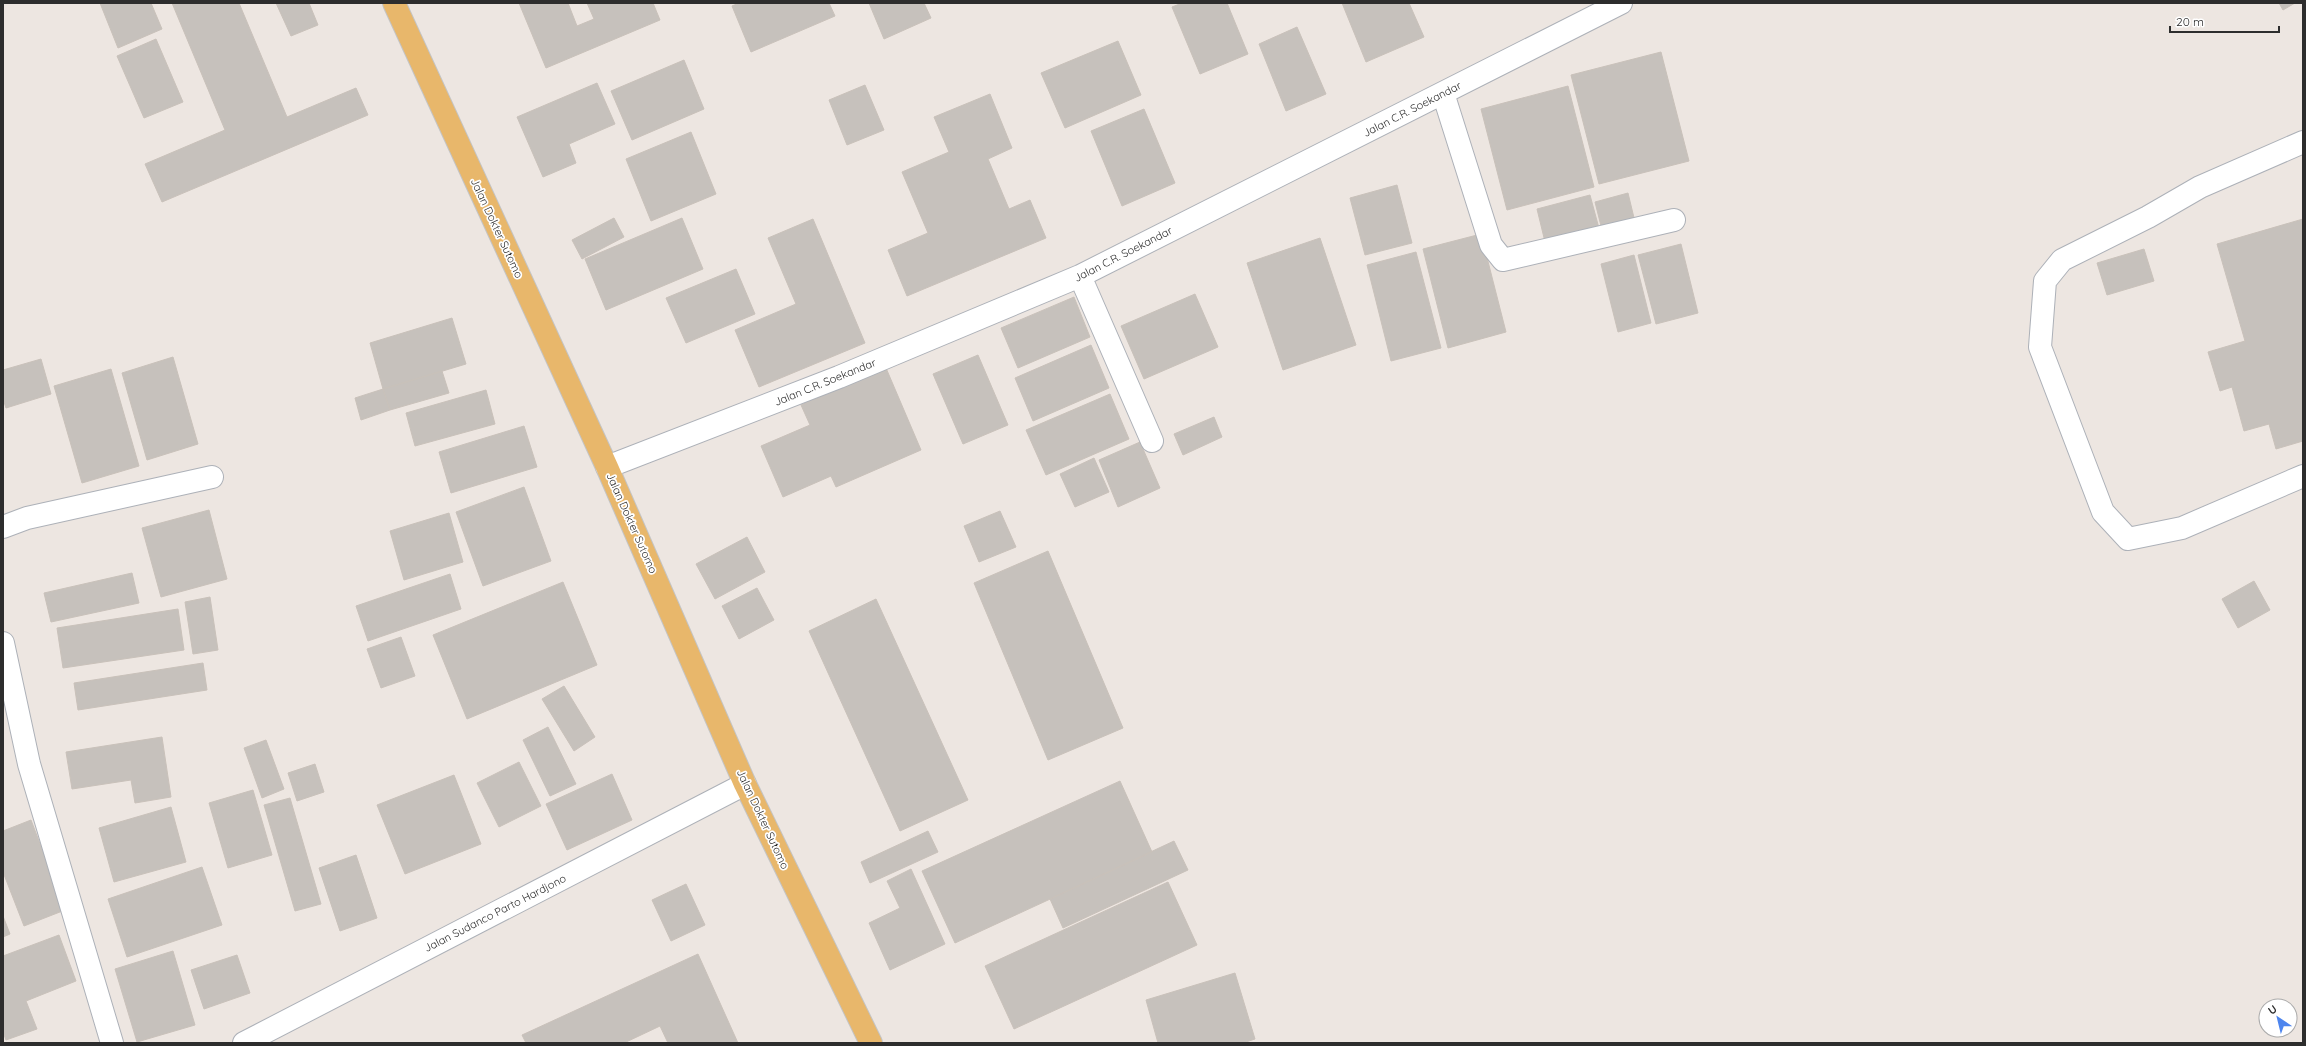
<svg xmlns="http://www.w3.org/2000/svg" width="2306" height="1046" font-family="Quicksand,sans-serif">
	<style>
		.building { fill: #c6c1bc; stroke: #c9c1ba }
		.lines { fill: none; stroke-linecap: round; stroke-linejoin: round }
		.minor-casing { stroke: #adb1b8; stroke-width: 24 }
		.major-casing { stroke: #c4c4c4; stroke-width: 24 }
		.minor { stroke: #fff; stroke-width: 22 }
		.major { stroke: #e8b76b; stroke-width: 22 }
		.labels { text-anchor: middle; dominant-baseline: central; stroke-width: 3.5; stroke-linejoin: round; paint-order: stroke }
		.street-label { font-size: 11px; fill: #2d2d2d; stroke: #fff }
	</style>
	<rect width="100%" height="100%" fill="#ede6e1"/>
	<path class="building" d="M100,3H151L162,29L118,48Z
		M172,3H239L287,117L356,88L368,115L162,202L145,164L225,130Z
		M276,3H309L318,25L291,36Z
		M519,3H568L577,26L594,19L587,3H653L660,20L546,68Z
		M739,3H829L835,16L751,52L732,6Z
		M869,3H924L931,18L884,39Z
		M1182,3H1227L1248,54L1200,74L1172,7Z
		M1342,3H1409L1424,37L1366,62Z
		M2279,3H2295L2283,10Z
		M1297,27L1326,94L1286,111L1259,44Z
		M156,39L183,102L144,118L117,56Z
		M1118,41L1141,95L1065,128L1041,73Z
		M1661,52L1689,161L1599,184L1571,75Z
		M684,60L704,109L632,140L611,91Z
		M597,83L615,124L569,144L576,163L543,177L517,117Z
		M865,85L884,130L847,145L829,100Z
		M1568,86L1594,187L1507,210L1481,109Z
		M990,94L1012,148L988,159L1009,209L1030,200L1046,238L907,296L888,250L928,233L902,172L949,152L934,117Z
		M1144,109L1175,183L1122,206L1091,131Z
		M691,132L716,194L651,221L626,159Z
		M1397,185L1412,243L1365,255L1350,198Z
		M1628,193L1635,222L1602,230L1595,202Z
		M1590,195L1600,232L1546,246L1537,209Z
		M614,218L624,237L582,259L572,240Z
		M682,218L703,269L606,310L585,259Z
		M813,219L865,343L759,387L735,330L796,304L768,238Z
		M2303,219V441L2276,449L2269,424L2244,431L2232,387L2220,391L2208,352L2245,341L2217,244Z
		M1481,234L1506,332L1448,348L1423,249Z
		M1320,238L1356,345L1283,370L1247,263Z
		M1681,244L1698,313L1656,324L1638,255Z
		M2144,249L2154,281L2107,295L2097,263Z
		M1416,252L1441,348L1391,361L1367,265Z
		M1634,255L1651,323L1618,332L1601,264Z
		M736,269L755,314L686,343L666,298Z
		M1195,294L1218,347L1144,379L1121,326Z
		M1074,297L1090,337L1018,368L1001,328Z
		M452,318L466,364L383,389L370,343Z
		M1091,345L1109,388L1033,421L1015,378Z
		M978,355L1008,425L963,444L933,374Z
		M173,357L198,444L147,460L122,373Z
		M41,359L51,394L6,408L3,399V370Z
		M886,368L921,450L836,487L831,476L783,497L761,446L810,425L801,405Z
		M111,369L139,466L82,483L54,386Z
		M442,371L449,393L390,410L383,389Z
		M383,389L390,410L361,420L355,398Z
		M486,390L495,424L415,446L406,413Z
		M1110,394L1129,439L1046,475L1026,430Z
		M1214,417L1222,437L1183,455L1174,434Z
		M524,426L537,467L451,493L439,452Z
		M1140,442L1160,488L1118,507L1099,460Z
		M1094,458L1109,492L1075,507L1060,474Z
		M524,487L551,561L483,586L456,512Z
		M209,510L227,579L161,597L142,528Z
		M1000,511L1016,547L979,562L964,526Z
		M449,513L463,562L404,580L390,531Z
		M747,537L765,572L715,599L696,564Z
		M1048,551L1123,728L1048,760L974,583Z
		M132,573L139,603L51,622L44,593Z
		M450,574L461,609L368,641L356,606Z
		M2254,581L2270,610L2238,628L2222,599Z
		M563,582L597,665L467,719L433,635Z
		M757,588L774,620L739,639L722,606Z
		M210,597L218,650L193,654L185,602Z
		M876,599L968,800L900,831L809,631Z
		M178,609L184,650L63,668L57,628Z
		M401,637L415,676L381,688L367,649Z
		M203,663L207,690L78,710L74,683Z
		M564,686L595,737L574,751L542,699Z
		M548,727L576,784L550,796L523,740Z
		M162,737L171,797L135,803L131,780L72,789L66,752Z
		M266,740L284,789L262,798L244,748Z
		M519,762L541,806L499,827L477,783Z
		M315,764L324,792L297,801L288,773Z
		M612,774L632,820L567,850L546,804Z
		M454,775L481,844L405,874L377,805Z
		M1120,781L1152,852L955,943L922,871Z
		M253,790L272,855L228,868L209,803Z
		M290,798L321,904L295,911L264,805Z
		M171,807L186,862L114,882L99,828Z
		M31,820L65,910L24,926L3,872V831Z
		M928,831L938,852L870,883L861,862Z
		M1174,841L1188,870L1063,928L1050,899Z
		M356,855L377,918L340,931L319,868Z
		M202,867L222,925L127,957L108,899Z
		M911,869L945,944L890,970L869,923L900,908L887,881Z
		M1168,882L1197,945L1014,1029L985,966Z
		M686,884L705,925L671,941L652,900Z
		M3,916L10,934L3,937Z
		M59,935L76,981L26,1001L37,1029L6,1040L3,1032V956Z
		M173,951L195,1025L137,1042L115,969Z
		M698,954L738,1043H668L660,1026L624,1043H526L522,1035Z
		M237,955L250,993L204,1009L191,970Z
		M1235,973L1255,1039L1243,1043H1158L1146,1000Z"/>
	<g class="lines">
		<g class="minor-casing">
			<path id="minor" d="M1443,93L1491,245L1503,260L1674,220
				M2303,142L2200,187L2148,217L2062,260L2045,281L2040,347L2103,512L2128,539L2182,528L2303,476
				M1080,276L1152,441
				M607,467L839,377L1080,276L1621,3
				M3,527L27,518L212,477
				M3,643L29,764L112,1043
				M244,1043L745,784"/>
		</g>
		<g class="major-casing">
			<path id="major" d="M394,3L607,467L745,784L871,1043"/>
		</g>
		<use href="#minor" class="minor"/>
		<use href="#major" class="major"/>
	</g>
	<g class="labels">
		<g class="street-label">
			<text transform="translate(1412 109) rotate(-27)">Jalan C.R. Soekandar</text>
			<text transform="translate(497 228) rotate(65)">Jalan Dokter Sutomo</text>
			<text transform="translate(1123 254) rotate(-27)">Jalan C.R. Soekandar</text>
			<text transform="translate(825 382) rotate(-22)">Jalan C.R. Soekandar</text>
			<text transform="translate(632 523) rotate(66)">Jalan Dokter Sutomo</text>
			<text transform="translate(763 819) rotate(65)">Jalan Dokter Sutomo</text>
			<text transform="translate(495 913) rotate(-27)">Jalan Sudanco Parto Hardjono</text>
		</g>
	</g>
	<rect width="2306" height="1046" fill="none" stroke="#2d2d2d" stroke-width="8"/>
	<g transform="translate(2278 1018) rotate(325)"><circle r="19" fill="#ffffff" stroke="#ababab"/>
	<path d="M0-3L7 15L0 10L-7 15Z" fill="#4d85ee"/>
	<text y="-6" font-size="11" font-weight="bold" text-anchor="middle" fill="#2d2d2d">U</text>
	</g>
	<path d="M2170 26v6h109v-6" fill="none" stroke="#2d2d2d" stroke-width="2"/>
	<text x="2176" y="26" font-size="12" fill="#2d2d2d" stroke="#ffffff" stroke-width="3" paint-order="stroke">20 m</text>
</svg>
